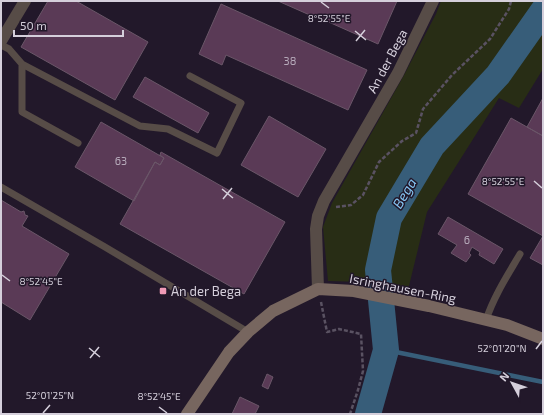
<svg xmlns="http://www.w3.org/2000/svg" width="544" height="415" font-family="'Exo 2',sans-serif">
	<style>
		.green { fill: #282d15 }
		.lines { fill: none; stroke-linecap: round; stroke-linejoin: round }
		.stream { stroke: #375d79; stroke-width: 4.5 }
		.river { stroke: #375d79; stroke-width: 26 }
		.building { fill: #5a3a56; stroke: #6a5668 }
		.path { stroke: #5a5262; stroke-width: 2.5; stroke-dasharray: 4 2; stroke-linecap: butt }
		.lane { stroke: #574c47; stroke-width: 7 }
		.street { stroke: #574c47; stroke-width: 12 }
		.secondary { stroke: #77665f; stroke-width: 12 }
		.ticks { fill: none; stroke: #d5cfdb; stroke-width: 1.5 }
		.poi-dot { fill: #f09ab6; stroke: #22182a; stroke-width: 1.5 }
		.labels { text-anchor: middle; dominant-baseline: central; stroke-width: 3; stroke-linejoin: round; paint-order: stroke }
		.number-label { font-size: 11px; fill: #b6aaba }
		.street-label { font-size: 13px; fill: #d5cfdb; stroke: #22182a }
		.poi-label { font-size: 13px; fill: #d5cfdb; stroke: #22182a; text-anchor: start }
		.water-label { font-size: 14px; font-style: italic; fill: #86c6f4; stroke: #22182a }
		.ticks-label { font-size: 10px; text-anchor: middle; fill: #d5cfdb; stroke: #22182a; stroke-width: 3; stroke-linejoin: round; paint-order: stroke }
	</style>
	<rect width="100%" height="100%" fill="#22182a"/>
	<path class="green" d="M441,1H543V69L519,108L499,98L427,212L408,290L388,285L364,282L328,281L323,227L332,203L403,77L436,14Z"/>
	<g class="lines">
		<path class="stream" d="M386,350L543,382"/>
		<path class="river" d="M368,414L386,350L378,270L389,218L432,146L498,75L543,11"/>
	</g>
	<path class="building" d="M48,1H76L148,42L115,100L21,47Z
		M278,1H397L378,44L313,15L312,16Z
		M221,4L367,70L348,110L226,55L222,65L199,54Z
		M145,77L209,113L198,133L133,97Z
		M543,98V136L527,127Z
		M269,116L326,149L298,197L241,165Z
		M511,118L543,136V236L468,194Z
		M101,122L164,158L160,165L155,162L134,201L75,167Z
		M161,152L285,222L244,294L120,224L155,162L160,165L164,158L160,155Z
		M1,200L21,212L24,211L25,215L28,216L22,226L69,254L30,320L1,302Z
		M448,217L503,249L494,264L479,255L480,252L472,247L469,253L471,255L466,262L451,253L457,245L438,234Z
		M543,236V265L530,258Z
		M267,374L273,377L268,389L262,386Z
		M240,397L259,406L255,414H232Z"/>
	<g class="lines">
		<path class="path" d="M336,207L351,205L363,195L379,162L402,141L416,133L423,109L452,75L490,39L509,9L511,1
			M321,302L327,332L339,329L361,334L363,371L358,390L350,414"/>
		<path class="lane" d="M1,45L9,49L22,64V112L78,143
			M22,64L140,126L168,129L217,153L241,103L190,76
			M1,187L105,247L248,332
			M486,320C494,296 507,276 520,254"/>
		<path class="street" d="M1,41L25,1
			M318,289L316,229L318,216L324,201L398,73L433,1"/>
		<path class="secondary" d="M187,414L229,352L248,332L273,311L318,289L354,291L429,306L507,325L543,339"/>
	</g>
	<path class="ticks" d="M321,2L329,8M355,31L366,40M356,41L365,30M534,181L542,188M222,189L233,198M223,199L232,188M2,275L10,281M89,348L100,357M536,349L542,341M90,358L99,347M159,407L167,413M43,413L50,405"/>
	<rect class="poi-dot" x="159" y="287" width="8" height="8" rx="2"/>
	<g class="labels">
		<g class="number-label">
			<text x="290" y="60">38</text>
			<text x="121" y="160">63</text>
			<text x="467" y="239">6</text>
		</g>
		<g class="street-label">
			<text transform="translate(387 61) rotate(-62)">An der Bega</text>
			<text transform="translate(403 288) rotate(11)">Isringhausen-Ring</text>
		</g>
		<g class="poi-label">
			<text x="171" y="291">An der Bega</text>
		</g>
		<g class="water-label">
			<text transform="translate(404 193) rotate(-59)">Bega</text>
		</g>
	</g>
	<g class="ticks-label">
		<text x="329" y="22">8°52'55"E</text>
		<text x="503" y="185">8°52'55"E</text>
		<text x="41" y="285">8°52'45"E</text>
		<text x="502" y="352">52°01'20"N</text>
		<text x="50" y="399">52°01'25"N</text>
		<text x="159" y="400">8°52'45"E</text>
	</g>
	<rect width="544" height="415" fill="none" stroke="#d5cfdb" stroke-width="4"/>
	<g transform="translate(512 383) rotate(310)" stroke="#22182a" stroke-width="3" paint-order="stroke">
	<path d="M0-3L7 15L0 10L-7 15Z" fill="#d5cfdb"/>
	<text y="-6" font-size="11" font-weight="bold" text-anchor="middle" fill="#d5cfdb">N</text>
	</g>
	<path d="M14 30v6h109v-6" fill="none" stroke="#d5cfdb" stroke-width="2"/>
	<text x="20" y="30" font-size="12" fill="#d5cfdb" stroke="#22182a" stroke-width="3" paint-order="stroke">50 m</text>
</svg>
